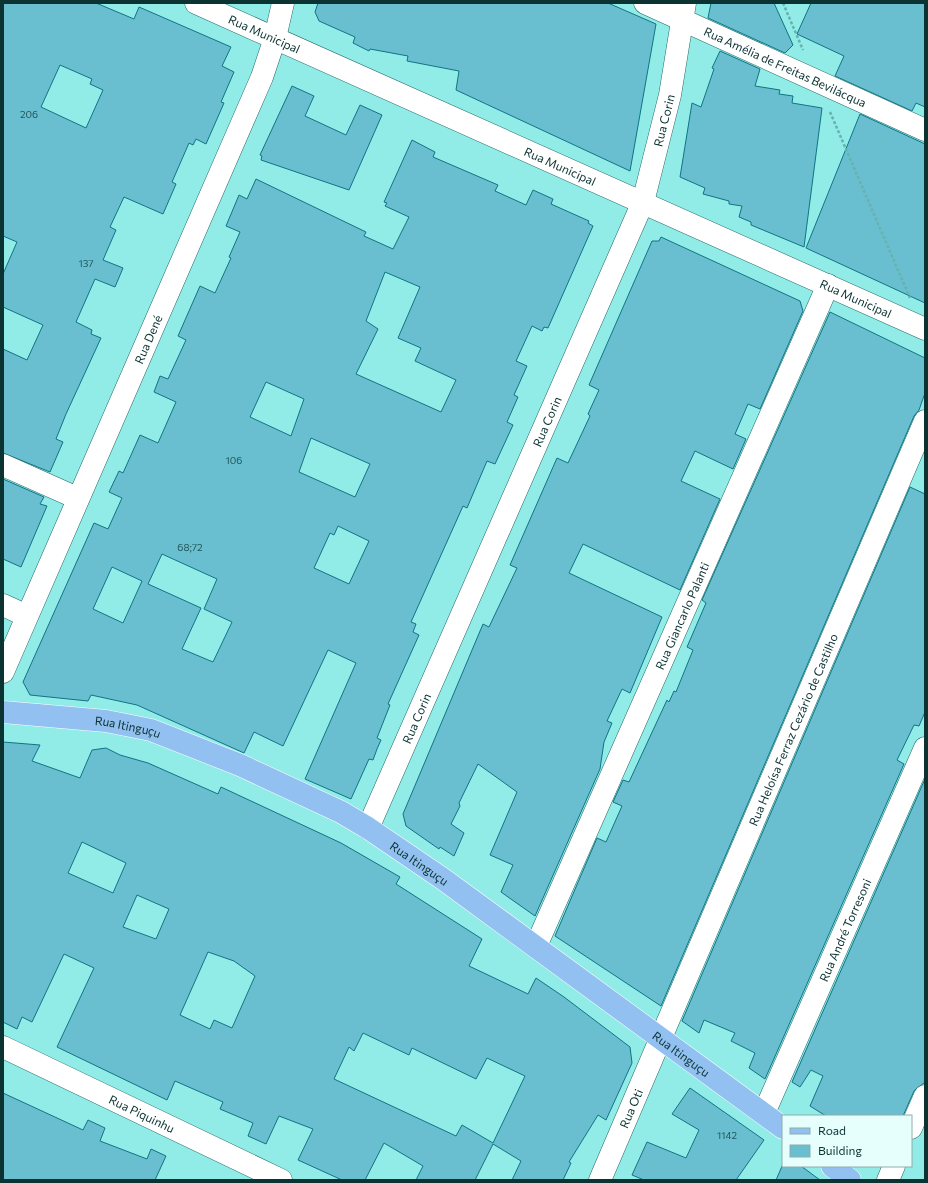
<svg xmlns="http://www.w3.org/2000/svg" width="928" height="1183" font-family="Commissioner,sans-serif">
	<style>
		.building { fill: #69bfd0; stroke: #0e7585; fill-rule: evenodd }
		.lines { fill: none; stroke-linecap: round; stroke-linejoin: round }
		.minor-casing { stroke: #226967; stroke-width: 23 }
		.major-casing { stroke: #fff; stroke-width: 23 }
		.path { stroke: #68b2ae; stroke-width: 2.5; stroke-dasharray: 3 2; stroke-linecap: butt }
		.minor { stroke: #fff; stroke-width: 22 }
		.major { stroke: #92c0f0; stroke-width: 22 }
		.labels { text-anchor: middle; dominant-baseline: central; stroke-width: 3.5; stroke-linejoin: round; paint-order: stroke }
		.number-label { font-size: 10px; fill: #22565a }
		.street-label { font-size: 12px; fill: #0b3332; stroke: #e6fffd }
	</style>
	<rect width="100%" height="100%" fill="#91ebe6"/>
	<path class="building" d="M3,3H96L134,19L139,7L231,47L222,66L234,72L221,102L224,103L206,144L196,139L193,145L189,143L172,182L176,184L163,214L124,197L110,227L116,230L103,260L123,268L115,287L95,279L76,322L92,330L91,334L101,338L66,414L56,439L63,442L50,472L3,453V349L27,360L43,325L3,307V274L17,242L3,236ZM60,65L92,79L90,84L103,90L86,128L41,107Z
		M318,3H608L656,24L630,171L456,90L459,71L407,61L408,56L370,49L369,51L353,43L355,37L319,21L315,12Z
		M711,3H774L793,45L785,53L708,18Z
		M811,3H925V107L916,103L912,111L835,76L844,56L797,34Z
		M720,51L760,69L755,86L780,90L779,94L793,96L792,103L822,108L804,247L751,225V222L739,217L742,206L729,204V201L703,194L705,188L680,177L692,103L701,107L714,69L712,68Z
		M292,86L314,96L305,116L346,135L360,105L382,115L349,190L261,160L262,156L260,155Z
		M860,114L925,144V303L806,248Z
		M412,140L435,152L433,157L498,185L495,191L526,205L533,190L553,199L551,204L589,221L588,223L593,226L548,328L544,327L542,331L532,326L516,361L527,366L514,395L518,397L507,422L513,425L495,464L487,461L467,508L463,506L411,622L416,624L413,632L419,635L388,704L390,705L377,738L381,740L377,749L373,760L369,759L351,799L305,779L356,663L328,650L283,746L254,732L244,753L137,705L91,695L88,701L30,695L23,682L94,523L108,529L122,498L109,492L119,471L123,473L140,435L158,443L176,402L154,392L160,376L168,379L186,340L178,336L200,286L215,293L231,258L229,257L240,232L226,226L239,195L247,199L256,179L366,232L364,236L393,249L409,217L385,206L387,203L384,202ZM385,272L420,287L398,338L421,348L415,361L456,380L441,412L356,374L378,329L366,321ZM266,382L304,399L291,436L250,417ZM311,438L370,464L355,497L299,472ZM338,526L369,541L349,584L314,568L330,533L334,535ZM162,554L217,579L204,609L232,622L213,662L182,649L201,608L148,584ZM112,567L142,581L123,623L93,609Z
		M661,237L800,301L803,311L760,409L748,404L735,434L746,439L733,469L695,451L681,481L720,499L680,590L583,544L569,573L662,617L630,693L622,689L607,721L612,723L604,742L600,769L535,916L501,892L513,865L490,855L517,792L478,764L459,803L460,806L451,824L464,833L454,856L440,847L439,849L406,826L403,814L483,624L489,627L517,568L510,565L557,458L568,463L590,416L588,414L599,390L589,385L652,241H659Z
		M830,312L925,358V393L919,410L914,416L661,1006L555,936L597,838L606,842L622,806L613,802L623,780L629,782L667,700L669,702L674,691L676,692L693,650L687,647L706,603L702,600Z
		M3,479L44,497L40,504L47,506L21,567L3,559Z
		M910,487L925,494V712L919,726L914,725L897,760L904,764L765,1079L749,1068L755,1053L731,1041L735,1033L704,1020L699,1033L682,1021Z
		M3,742L40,745L32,761L80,778L92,750L106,748L120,755L148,763L218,794L221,787L341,843L400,877L396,884L482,939L469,966L528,994L536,978L564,997L630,1047L632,1063L606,1120L598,1115L569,1162L571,1163L563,1180H512L521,1161L493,1144L475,1180H416L423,1166L384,1143L365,1180H342L298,1160L313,1129L279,1116L266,1144L248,1136L253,1123L220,1109L223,1102L175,1081L167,1100L57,1047L94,968L64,954L32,1022L22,1017L17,1029L3,1022ZM82,842L126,863L113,893L68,873ZM137,895L169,909L156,939L123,927ZM208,952L234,961L255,976L232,1028L214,1020L210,1029L180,1015ZM363,1033L409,1055L412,1048L476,1079L487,1058L525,1076L493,1143L462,1125L456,1136L334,1079L349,1047L354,1051Z
		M925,779V1082L914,1091L903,1116H826L810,1106L823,1076L811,1070L800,1087L792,1082Z
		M690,1088L764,1140L736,1180H644L632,1175L647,1142L686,1158L699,1130L672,1114Z
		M3,1093L83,1130L88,1120L105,1128L100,1141L147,1159L151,1149L166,1156L155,1180H3Z
		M783,1164V1166H801L820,1180H776Z"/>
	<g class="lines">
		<g class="minor-casing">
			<g id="minor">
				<path id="s1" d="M196,3L925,329"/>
				<path id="s2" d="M645,3L925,130"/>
				<path d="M3,465L77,498"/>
				<path d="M3,605L27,616"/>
				<path id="s3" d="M3,672L262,77L275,38L283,3"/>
				<path id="s4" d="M368,828L643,202L670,95L685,3"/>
				<path id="s5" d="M536,946L828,285"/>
				<path id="s6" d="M3,1047L281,1180"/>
				<path id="s7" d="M764,1113L925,748"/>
				<path d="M911,1128L925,1096"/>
				<path id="s8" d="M600,1180L925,421"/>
				<path d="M888,1180L894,1166"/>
			</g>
		</g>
		<g class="major-casing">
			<g id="major">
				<path id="s9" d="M3,712L106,721L151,730L240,765L341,812L368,828L443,879L783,1128"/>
				<path d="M832,1166L850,1180"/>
			</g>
		</g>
		<path class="path" d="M783,3L803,50
			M830,112L910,298"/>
		<use href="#minor" class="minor"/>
		<use href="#major" class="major"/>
	</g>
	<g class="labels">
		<g class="number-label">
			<text x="29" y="114">206</text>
			<text x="86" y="263">137</text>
			<text x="234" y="460">106</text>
			<text x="190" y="547">68;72</text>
			<text x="727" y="1135">1142</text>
		</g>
		<g class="street-label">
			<text stroke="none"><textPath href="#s1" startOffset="75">Rua Municipal</textPath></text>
			<text stroke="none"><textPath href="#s2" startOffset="154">Rua Amélia de Freitas Bevilácqua</textPath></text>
			<text stroke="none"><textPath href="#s4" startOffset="768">Rua Corin</textPath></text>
			<text stroke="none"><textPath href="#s1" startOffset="399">Rua Municipal</textPath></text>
			<text stroke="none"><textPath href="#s1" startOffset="723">Rua Municipal</textPath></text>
			<text stroke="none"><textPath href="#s3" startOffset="363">Rua Dené</textPath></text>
			<text stroke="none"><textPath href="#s4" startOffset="444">Rua Corin</textPath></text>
			<text stroke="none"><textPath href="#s5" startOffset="361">Rua Giancarlo Palanti</textPath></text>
			<text stroke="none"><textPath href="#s4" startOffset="120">Rua Corin</textPath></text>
			<text stroke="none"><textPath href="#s9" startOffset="126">Rua Itinguçu</textPath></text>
			<text stroke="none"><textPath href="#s8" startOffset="490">Rua Heloísa Ferraz Cezário de Castilho</textPath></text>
			<text stroke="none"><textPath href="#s9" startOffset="450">Rua Itinguçu</textPath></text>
			<text stroke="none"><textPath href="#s7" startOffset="200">Rua André Torresoni</textPath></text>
			<text stroke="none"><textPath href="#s9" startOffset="774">Rua Itinguçu</textPath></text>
			<text stroke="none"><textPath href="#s8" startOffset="78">Rua Oti</textPath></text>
			<text stroke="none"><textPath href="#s6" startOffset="154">Rua Piquinhu</textPath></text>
		</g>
	</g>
	<rect width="928" height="1183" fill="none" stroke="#0b3332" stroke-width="8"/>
	<rect x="782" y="1115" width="130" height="52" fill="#e6fffd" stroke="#8eadac"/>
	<rect x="790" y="1128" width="20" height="6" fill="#92c0f0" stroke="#8eadac"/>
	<text x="818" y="1135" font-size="12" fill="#0b3332">Road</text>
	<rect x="790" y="1145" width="20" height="12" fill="#69bfd0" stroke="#8eadac"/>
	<text x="818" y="1155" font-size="12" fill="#0b3332">Building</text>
</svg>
